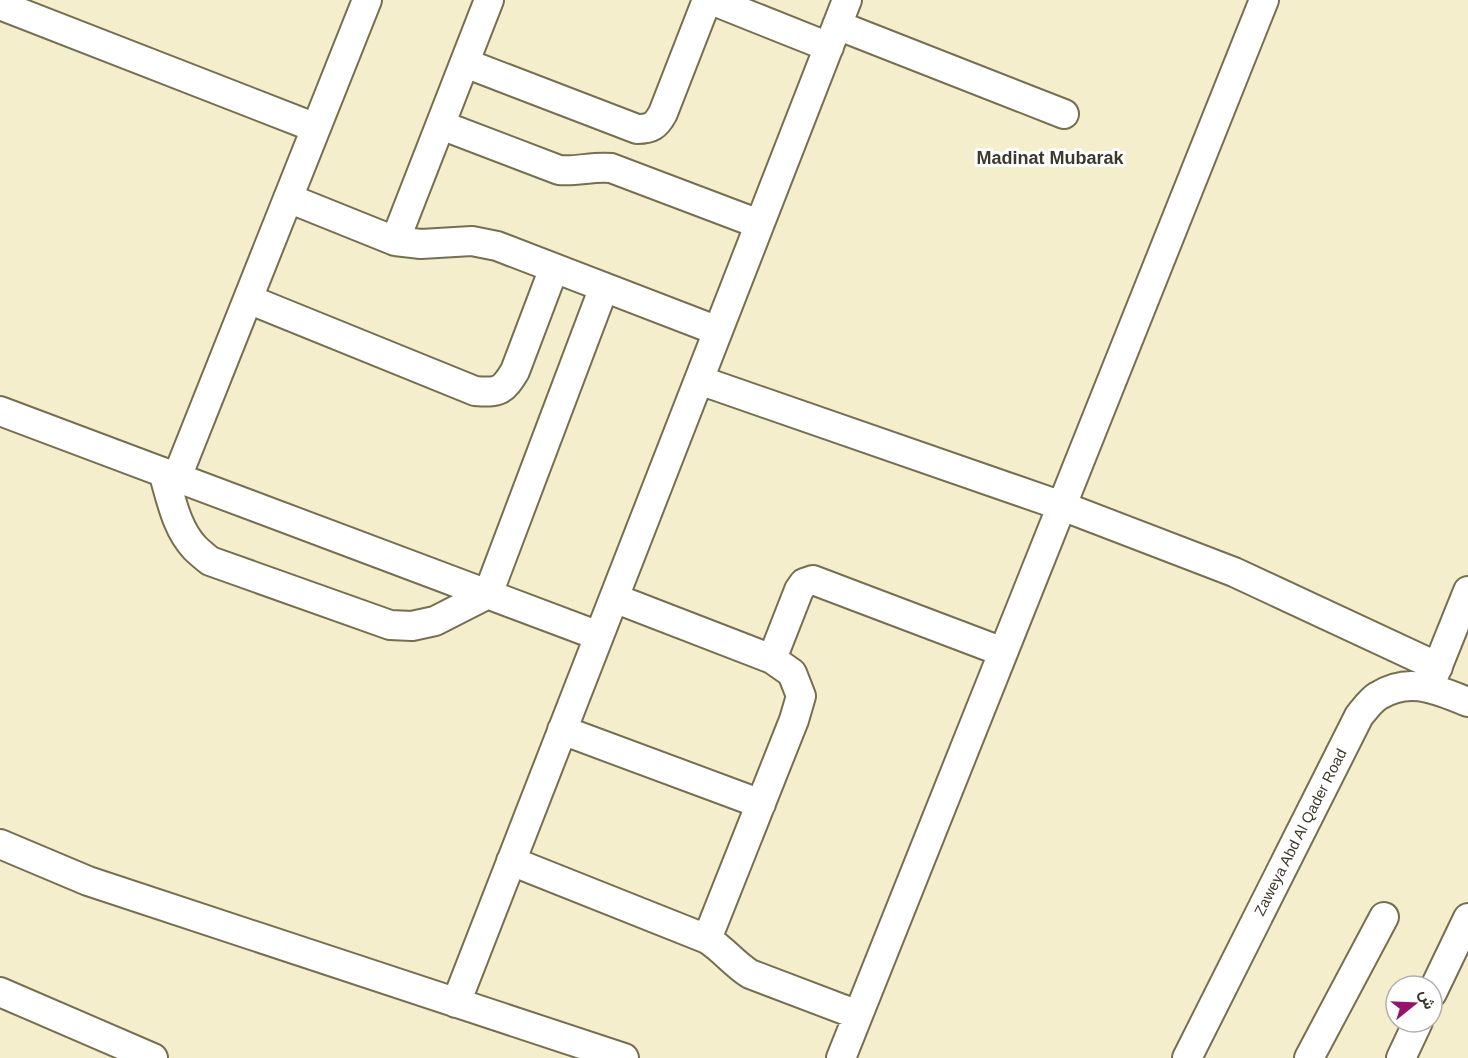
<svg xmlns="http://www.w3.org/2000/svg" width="1468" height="1058" font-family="Arial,Vazirmatn,sans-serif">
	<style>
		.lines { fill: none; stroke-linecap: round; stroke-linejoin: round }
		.minor-casing { stroke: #756f51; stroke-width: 32 }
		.minor { stroke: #fff; stroke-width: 28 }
		.labels { text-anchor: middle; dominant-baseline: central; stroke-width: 6; stroke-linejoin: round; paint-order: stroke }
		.street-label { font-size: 15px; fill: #3c392c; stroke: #fff }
		.quarter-label { font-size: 18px; font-weight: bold; fill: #3c392c; stroke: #fff }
	</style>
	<rect width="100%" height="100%" fill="#f5eecd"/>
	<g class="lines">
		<g class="minor-casing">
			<path id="minor" d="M711,0L829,47
				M0,5L316,128
				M837,25L1064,114
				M465,63L637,129C651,129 656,126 663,113L707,0
				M441,125L559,170C576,172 593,166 611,168L759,224
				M288,198L395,241L421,244L472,241L497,246L718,331
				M395,241L489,0
				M248,299L475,391C499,393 503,391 515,371L554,268
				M699,380L1062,506L1234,572L1438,667
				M0,411L599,636
				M163,472C171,498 176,528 195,548C200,553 205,557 210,561L390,625L412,626L435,621L488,594L604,287
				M177,477L367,0
				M614,598L772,659L792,673L801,696L794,720L707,939
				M772,659L799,590L804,583L813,580L1003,652
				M1431,683L1468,591
				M562,730L761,804
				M0,844L88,881L624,1058
				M511,861L707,939C723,949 734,964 750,974L858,1015
				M0,992L153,1058
				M1432,993L1468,918
				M456,1003L847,0
				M841,1058L1264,0
				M1187,1058L1359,716C1364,710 1371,700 1378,696C1410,676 1437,690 1468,702
				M1309,1058L1384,917
				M1401,1058L1418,1022"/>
		</g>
		<use href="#minor" class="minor"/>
	</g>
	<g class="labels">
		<g class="street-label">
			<text transform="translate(1300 832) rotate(-63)">Zaweya Abd Al Qader Road</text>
		</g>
		<g class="quarter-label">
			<text x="1050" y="158">Madinat Mubarak</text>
		</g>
	</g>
	<g transform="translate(1414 1004) rotate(72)"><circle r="28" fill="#ffffff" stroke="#b1b0ab" stroke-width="1.5"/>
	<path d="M0-4.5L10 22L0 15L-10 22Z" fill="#96136a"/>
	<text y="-9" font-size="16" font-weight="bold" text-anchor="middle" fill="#3c392c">ش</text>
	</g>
</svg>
